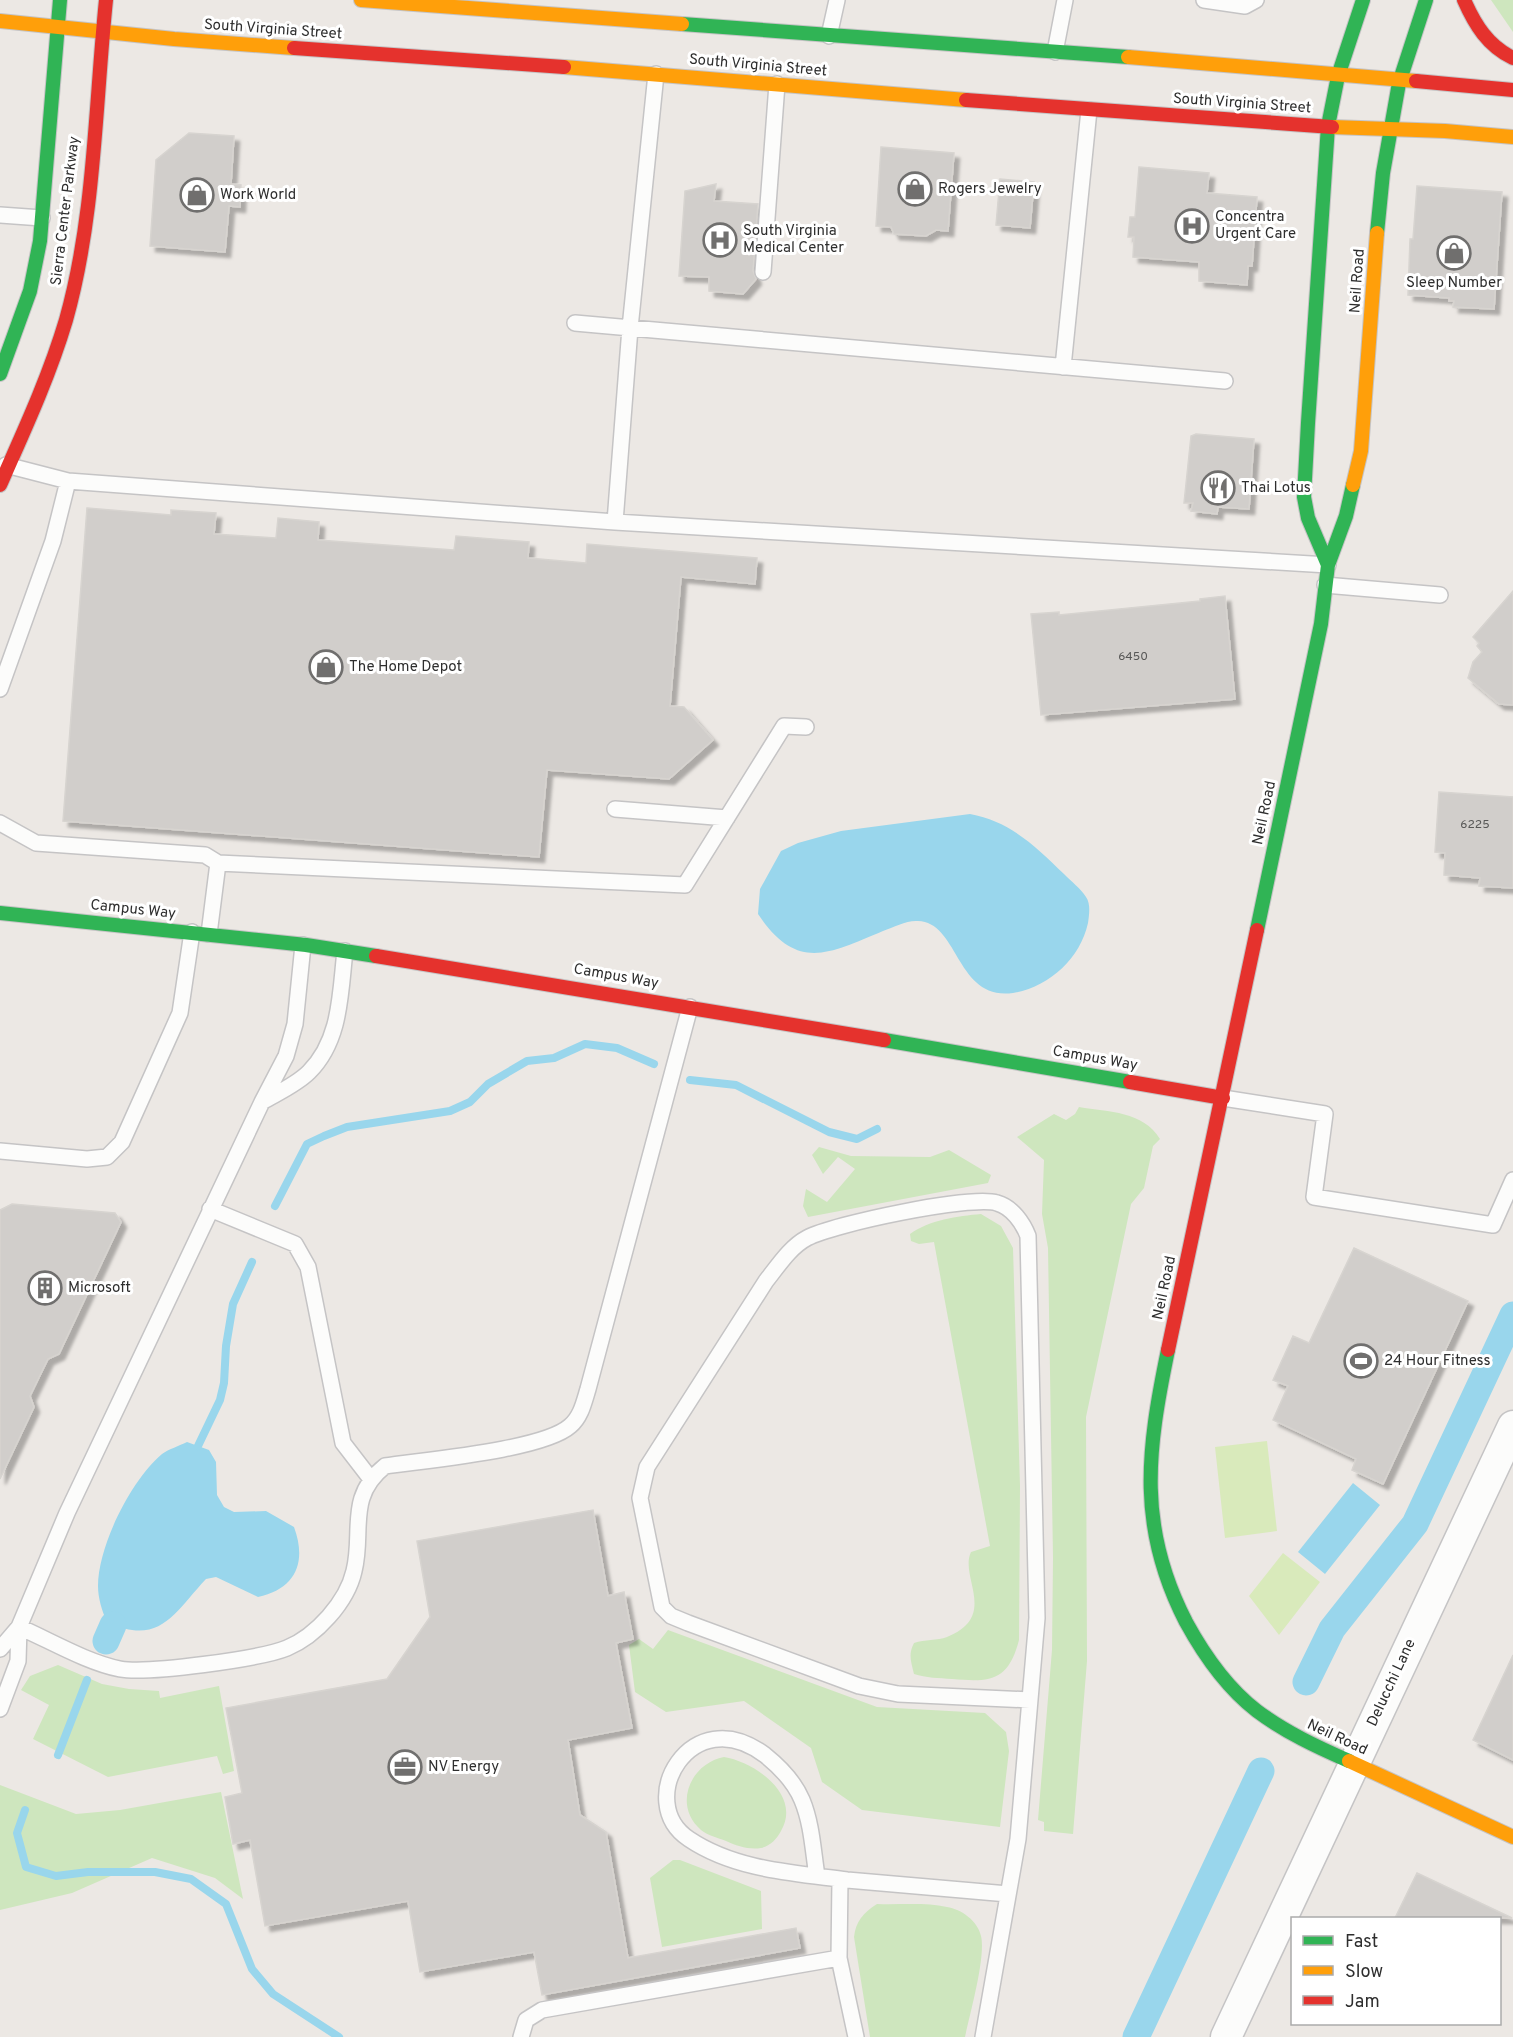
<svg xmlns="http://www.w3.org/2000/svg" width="1513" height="2037" font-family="Overpass,sans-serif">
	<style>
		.green { fill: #cee6be }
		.pitch { fill: #d9eabb }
		.water { fill: #99d6ec }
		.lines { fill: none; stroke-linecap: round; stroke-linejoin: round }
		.stream { stroke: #99d6ec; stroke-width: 8 }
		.canal { stroke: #99d6ec; stroke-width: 27 }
		.building { fill: #d1cecb; stroke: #d7d4d0; stroke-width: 1.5; filter: url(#shadow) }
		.lane-casing { stroke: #c5c4c5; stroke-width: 18 }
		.street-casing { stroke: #c5c4c5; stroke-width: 33 }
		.fast-casing { stroke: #c5c4c5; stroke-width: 16 }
		.slow-casing { stroke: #c5c4c5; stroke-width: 16 }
		.jam-casing { stroke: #c5c4c5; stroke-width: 16 }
		.lane { stroke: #fcfcfb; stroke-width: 15 }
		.street { stroke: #fcfcfb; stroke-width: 30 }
		.fast { stroke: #30b455; stroke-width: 14 }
		.slow { stroke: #ff9f0a; stroke-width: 14 }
		.jam { stroke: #e5322d; stroke-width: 14 }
		.labels { text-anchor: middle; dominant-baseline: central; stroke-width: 6; stroke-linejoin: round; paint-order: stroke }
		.number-label { font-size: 12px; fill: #585857 }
		.street-label { font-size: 15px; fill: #2e2e2e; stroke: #fff }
		.poi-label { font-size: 15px; fill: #2e2e2e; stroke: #fff; text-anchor: start }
	</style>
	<defs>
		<filter id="shadow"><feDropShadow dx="5.5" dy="5.5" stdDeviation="1.5" flood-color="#0004"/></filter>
	</defs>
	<rect width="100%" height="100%" fill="#ece8e4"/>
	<path class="green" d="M1491,0H1513V32Z
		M1079,1107C1109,1112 1143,1111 1160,1139L1153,1146L1144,1188L1131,1204L1086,1417L1087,1661L1073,1834L1044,1831V1822L1038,1820L1052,1650L1053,1558L1048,1248L1042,1214L1044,1160L1017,1137L1054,1114L1066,1120L1075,1114Z
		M819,1147L851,1156L930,1157L949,1150L991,1175L988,1183L808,1217L803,1206L806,1189L827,1202L855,1169L838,1157L823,1174L812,1155Z
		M981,1214L1001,1226L1013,1248L1020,1486L1019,1640C1008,1682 990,1682 952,1679C939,1678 926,1678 914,1674C911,1662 908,1654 914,1643C925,1639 937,1641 947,1637C999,1616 959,1577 971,1552L990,1546L934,1242L919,1244L911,1241L910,1234C929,1220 958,1216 981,1214Z
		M668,1630L877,1707L985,1713L1006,1732L1009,1751L1000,1827L862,1810L822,1782L811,1748L744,1701L666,1712L635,1692L629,1645L639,1639L653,1649Z
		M58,1665L102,1684L129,1689L159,1691L160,1698L219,1686L234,1771L223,1774L217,1756L108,1777L33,1739L49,1705L21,1690L30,1676Z
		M724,1757C755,1762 802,1795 781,1831C777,1839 770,1846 761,1848C749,1850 737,1846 726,1841C718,1838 707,1835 701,1830C672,1805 691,1763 724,1757Z
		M0,1785L76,1814L120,1810L221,1792L243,1899L215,1878L152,1858L72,1893L0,1910Z
		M673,1860H680L761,1891L762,1929L662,1947L650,1878Z
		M877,1904C900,1905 925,1902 947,1907C961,1909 978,1921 981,1936C986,1957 970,2013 965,2037H870L854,1937C856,1921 863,1913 877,1904Z"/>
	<path class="pitch" d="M1267,1441L1277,1531L1225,1538L1215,1447Z
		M1283,1553L1320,1582L1279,1635L1249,1596Z"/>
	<path class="water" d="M970,814C1010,821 1036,847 1064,874C1071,881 1081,889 1086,897C1091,904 1089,915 1088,923C1080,959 1049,987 1013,993C956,1001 959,922 918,921C907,920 894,927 883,931C828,954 797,972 758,914L760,889L781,851L798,843L841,831Z
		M187,1442L209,1450L216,1462L217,1495L224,1507L234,1512L266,1511L294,1527C307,1562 296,1589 258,1597L216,1577L206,1579C174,1613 160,1647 107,1622C102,1611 98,1598 98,1586C98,1546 131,1480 162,1454C169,1449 179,1446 187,1442Z
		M1353,1483L1380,1505L1325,1574L1298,1552Z"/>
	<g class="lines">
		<path class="stream" d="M690,1080L736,1085L829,1132L857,1139L877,1129
			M275,1206L307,1144L324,1136L347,1127L450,1111L470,1102L488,1084L527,1061L554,1058L585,1044L617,1048L654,1064
			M198,1446L220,1400L224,1383L226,1346L233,1304L252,1262
			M58,1755L87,1680
			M25,1810L17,1833L26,1867L56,1876L88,1872H155L191,1879L226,1904L252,1969L273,1994L339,2037"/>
		<path class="canal" d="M106,1641L113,1625
			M1306,1682L1332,1629L1415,1524L1513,1315
			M1136,2037L1261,1771"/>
	</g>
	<path class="building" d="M189,133L234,136L231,184L241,185L240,207L229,206L225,252L150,246L156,160Z
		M881,147L954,153L948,231L936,230L926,236L894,234L891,227L876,226Z
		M1139,167L1209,173L1207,193L1257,197L1252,266H1248L1247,285L1199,281V262L1133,257L1134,237H1128L1130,217H1135Z
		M1000,179L1034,182L1030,228L996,225Z
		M716,184L714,201L758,204L753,271L756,279L743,294L709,291V277L679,276L685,191Z
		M1417,186L1502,192L1494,309L1453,307L1454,301H1449V298L1408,295L1410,239H1413Z
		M1196,434L1254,439L1249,509L1218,507L1217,514L1191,511L1193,503H1184L1191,436Z
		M87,508L171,515V510L216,513L214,534L276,538L278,518L319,522L318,540L454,550L456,536L529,542L528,558L586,563L587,544L757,558L755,584L681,577L670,706L684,707L713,740L669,779L547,770L539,857L63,821Z
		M1513,591V705L1499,704L1468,678L1473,662L1482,652L1477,646L1479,643L1473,637Z
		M1225,596L1235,699L1041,715L1031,614L1059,612V615L1200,601V599Z
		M1439,792L1513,797V888L1479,886L1480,878L1444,875L1445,853L1435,852Z
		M12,1204L115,1213L121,1222L59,1354L48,1359L30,1396L34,1407L0,1479V1210Z
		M1354,1248L1468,1301L1383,1484L1352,1470L1356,1459L1273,1420L1288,1386L1273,1380L1293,1336L1309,1343Z
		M593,1510L608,1596L624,1592L633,1639L616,1643L632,1728L568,1740L580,1815L606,1832L628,1958L796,1928L800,1948L542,1995L534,1952L420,1972L408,1901L265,1926L250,1840L233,1844L225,1797L242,1793L226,1708L387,1679L430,1617L417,1541Z
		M1513,1655V1760L1473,1740Z
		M1417,1873L1512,1918H1395Z"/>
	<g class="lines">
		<g class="lane-casing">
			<path id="lane" d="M1204,0L1245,6L1256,0
				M829,36L837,0
				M1055,52L1065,0
				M0,215L42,218
				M763,272L777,84
				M575,323L1225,381
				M1063,367L1089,110
				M6,465L68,481L334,501L615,522L1328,565
				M615,522L630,328L656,74
				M1325,585L1440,595
				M0,689L53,541L68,481
				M615,809L727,818
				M0,823L36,843L205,855L218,863L209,934
				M218,863L685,885L784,726L806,727
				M303,945L295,1024L286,1056L262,1102C277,1093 296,1085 309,1072C341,1040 340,994 345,951
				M1223,1098L1325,1114L1314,1197L1493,1225L1513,1180
				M0,1151L87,1159L107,1157L122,1142L180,1013L192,932
				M210,1209L295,1244L308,1267L343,1443L370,1478
				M19,1627C49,1640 88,1663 120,1669C148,1674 260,1659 287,1648C316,1636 347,1602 354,1571C364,1532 346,1497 385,1466C425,1460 543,1450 570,1426C581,1417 584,1402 588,1389L690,1007
				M0,1649L19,1627L67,1513L262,1102
				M0,1709L18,1661L19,1627
				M817,1876C813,1851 812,1824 802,1800C794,1781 780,1767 765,1755C691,1699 633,1802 689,1839C735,1870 794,1873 847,1880L1008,1894
				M840,1879L839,1958L856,2037
				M521,2037L526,2020L542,2010L839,1958
				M983,2037L1018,1839L1037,1618L1028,1236C1023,1223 1012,1207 997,1203C971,1195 833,1224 807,1238C790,1247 778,1266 766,1281L647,1467L640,1498L662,1607L671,1616L688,1623L859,1686L898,1694L1030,1700"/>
		</g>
		<g class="street-casing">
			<path id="street" d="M1226,2037L1513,1426"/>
		</g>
		<g class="fast-casing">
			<path id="fast" d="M682,24L1128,57
				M1377,233L1383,173L1399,83L1426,0
				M0,374L30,291L40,241L60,0
				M1328,565L1308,518L1304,497L1308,423L1328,126L1338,76L1363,0
				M0,913L306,945L376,956
				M1257,930L1321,624L1328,565L1346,516L1353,485
				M884,1040L1130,1082
				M1168,1350C1147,1451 1137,1527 1186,1622C1204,1655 1227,1688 1257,1711C1285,1732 1317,1747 1349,1761"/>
		</g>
		<g class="slow-casing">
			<path id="slow" d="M361,0L682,24
				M0,21L174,39L294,48
				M1128,57L1416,81
				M564,67L966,100
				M1332,127L1445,131L1513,137
				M1353,485L1361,451L1377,233
				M1349,1761L1513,1837"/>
		</g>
		<g class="jam-casing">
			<path id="jam" d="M1464,0C1475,25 1488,46 1513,58
				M294,48L564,67
				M1416,81L1513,90
				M966,100L1332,127
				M0,485C24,431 49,377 66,320C95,217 95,106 106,0
				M376,956L884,1040
				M1130,1082L1223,1098
				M1168,1350L1257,930"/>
		</g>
		<use href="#lane" class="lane"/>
		<use href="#street" class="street"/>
		<use href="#fast" class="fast"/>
		<use href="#slow" class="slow"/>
		<use href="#jam" class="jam"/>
	</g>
	<defs>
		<g id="shop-ring" transform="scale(1.725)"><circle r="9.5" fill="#fff" stroke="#706f6e" stroke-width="1.5"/><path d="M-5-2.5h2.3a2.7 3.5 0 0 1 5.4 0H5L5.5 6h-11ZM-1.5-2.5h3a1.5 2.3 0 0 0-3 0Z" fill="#706f6e"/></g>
		<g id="hospital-ring" transform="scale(1.725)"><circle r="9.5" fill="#fff" stroke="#706f6e" stroke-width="1.5"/><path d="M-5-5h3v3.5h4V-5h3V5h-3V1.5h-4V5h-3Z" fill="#706f6e"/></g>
		<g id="restaurant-ring" transform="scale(1.725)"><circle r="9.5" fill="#fff" stroke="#706f6e" stroke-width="1.5"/><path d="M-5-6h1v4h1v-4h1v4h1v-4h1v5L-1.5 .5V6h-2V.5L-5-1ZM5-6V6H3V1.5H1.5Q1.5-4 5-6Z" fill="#706f6e"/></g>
		<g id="building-ring" transform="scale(1.725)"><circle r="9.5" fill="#fff" stroke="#706f6e" stroke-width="1.5"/><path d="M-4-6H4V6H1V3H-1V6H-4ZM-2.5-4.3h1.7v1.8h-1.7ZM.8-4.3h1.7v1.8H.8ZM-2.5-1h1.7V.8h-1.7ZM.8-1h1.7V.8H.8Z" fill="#706f6e"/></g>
		<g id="stadium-ring" transform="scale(1.725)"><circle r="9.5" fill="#fff" stroke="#706f6e" stroke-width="1.5"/><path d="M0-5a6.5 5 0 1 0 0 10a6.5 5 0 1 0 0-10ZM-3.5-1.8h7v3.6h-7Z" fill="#706f6e"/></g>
		<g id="office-ring" transform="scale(1.725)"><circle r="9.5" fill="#fff" stroke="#706f6e" stroke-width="1.5"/><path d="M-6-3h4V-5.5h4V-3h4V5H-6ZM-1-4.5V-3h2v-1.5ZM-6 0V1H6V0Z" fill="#706f6e"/></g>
	</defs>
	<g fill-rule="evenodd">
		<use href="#shop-ring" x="915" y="189"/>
		<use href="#shop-ring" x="197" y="195"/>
		<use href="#hospital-ring" x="1192" y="226"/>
		<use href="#hospital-ring" x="720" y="240"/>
		<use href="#shop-ring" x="1454" y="253"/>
		<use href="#restaurant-ring" x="1218" y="488"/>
		<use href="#shop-ring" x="326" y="667"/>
		<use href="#building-ring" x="45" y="1288"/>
		<use href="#stadium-ring" x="1361" y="1361"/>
		<use href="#office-ring" x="405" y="1767"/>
	</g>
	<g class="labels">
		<g class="number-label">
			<text x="1133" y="657">6450</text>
			<text x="1475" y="825">6225</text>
		</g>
		<g class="street-label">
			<text transform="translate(273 30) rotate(4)">South Virginia Street</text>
			<text transform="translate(758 66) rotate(5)">South Virginia Street</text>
			<text transform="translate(1242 104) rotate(4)">South Virginia Street</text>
			<text transform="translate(66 211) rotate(-83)">Sierra Center Parkway</text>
			<text transform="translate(1358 281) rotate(-86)">Neil Road</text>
			<text transform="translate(1265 813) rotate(-78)">Neil Road</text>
			<text transform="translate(133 910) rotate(6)">Campus Way</text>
			<text transform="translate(616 977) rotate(10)">Campus Way</text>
			<text transform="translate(1095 1059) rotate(10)">Campus Way</text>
			<text transform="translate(1165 1288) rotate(-78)">Neil Road</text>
			<text transform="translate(1392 1683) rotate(-65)">Delucchi Lane</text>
			<text transform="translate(1337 1738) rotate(25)">Neil Road</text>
		</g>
		<g class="poi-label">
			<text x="938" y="189">Rogers Jewelry</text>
			<text x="220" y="195">Work World</text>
			<text x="1215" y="217">Concentra<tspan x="1215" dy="17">Urgent Care</tspan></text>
			<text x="743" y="231">South Virginia<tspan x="743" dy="17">Medical Center</tspan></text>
			<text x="1454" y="283" text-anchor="middle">Sleep Number</text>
			<text x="1241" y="488">Thai Lotus</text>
			<text x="349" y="667">The Home Depot</text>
			<text x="68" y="1288">Microsoft</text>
			<text x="1384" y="1361">24 Hour Fitness</text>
			<text x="428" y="1767">NV Energy</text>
		</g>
	</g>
	<rect x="1291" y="1917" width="210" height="108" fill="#ffffff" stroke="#ababab" stroke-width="1.5"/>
	<rect x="1303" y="1936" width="30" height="9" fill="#30b455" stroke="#ababab" stroke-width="1.5"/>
	<text x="1345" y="1947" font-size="18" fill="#2e2e2e">Fast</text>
	<rect x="1303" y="1966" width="30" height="9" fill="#ff9f0a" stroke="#ababab" stroke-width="1.5"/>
	<text x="1345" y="1977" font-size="18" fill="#2e2e2e">Slow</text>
	<rect x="1303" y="1996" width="30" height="9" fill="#e5322d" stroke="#ababab" stroke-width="1.5"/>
	<text x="1345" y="2007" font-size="18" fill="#2e2e2e">Jam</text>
</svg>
